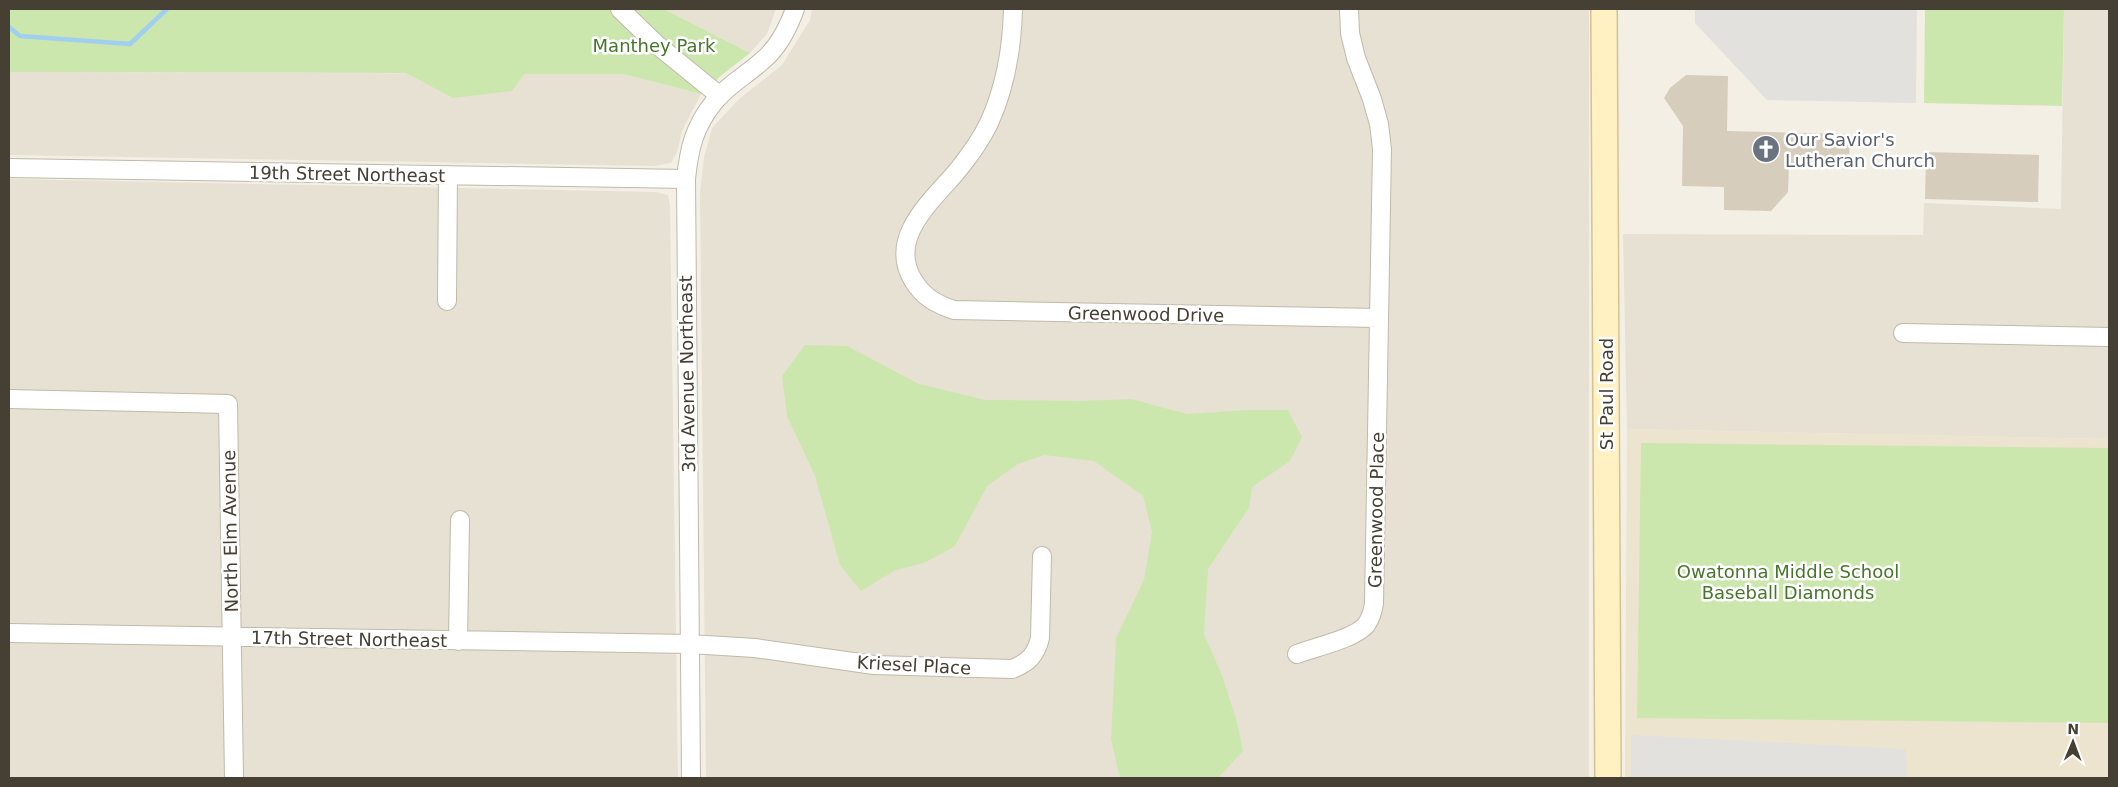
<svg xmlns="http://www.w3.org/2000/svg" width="2118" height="787" font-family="'DejaVu Sans',sans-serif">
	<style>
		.residential { fill: #e7e1d3 }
		.education { fill: #ece4ce }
		.green { fill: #cce7ad }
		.parking { fill: #e3e1dd }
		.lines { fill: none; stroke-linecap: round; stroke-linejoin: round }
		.stream { stroke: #a0cff0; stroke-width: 4.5 }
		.building { fill: #d7cdbd }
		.street-casing { stroke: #c1b9aa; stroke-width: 20 }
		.secondary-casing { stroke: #d3c394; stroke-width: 28 }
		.street { stroke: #fff; stroke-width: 18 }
		.secondary { stroke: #fff1c2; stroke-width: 25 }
		.labels { text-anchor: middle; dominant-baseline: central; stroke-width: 5; stroke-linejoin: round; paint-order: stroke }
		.park-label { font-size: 18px; fill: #457728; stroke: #fff }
		.worship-label { font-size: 18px; fill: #5b616d; stroke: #fff; text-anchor: start }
		.street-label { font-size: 18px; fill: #453f34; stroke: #fff }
	</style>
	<rect width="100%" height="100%" fill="#f3efe5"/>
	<path class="residential" d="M664,9H776L767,34L750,53Z
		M812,9H1589V778H706L700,193L704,157L712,128L739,99L782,65L810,20Z
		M2064,9H2109V439L1627,429L1623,234L1923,235L1924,203L2061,209Z
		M9,72L623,74L701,94L682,131L677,152L671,163L654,166L9,155Z
		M9,179L656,192L668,195L670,205L678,778H9Z"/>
	<path class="education" d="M1627,429L2109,439V778H1625Z"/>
	<path class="green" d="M9,9H664L750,53L723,74L701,94L623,74H524L512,91L453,98L406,73L9,72Z
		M1925,9H2064L2062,106L1924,103Z
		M805,345L847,346L919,384L986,400L1081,401L1131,399L1187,414L1246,410H1288L1302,437L1290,461L1252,487L1249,508L1208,569L1204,634L1223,678L1237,722L1243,751L1218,778H1123L1119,775L1111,739L1116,638L1144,580L1152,532L1143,496L1094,461L1044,455L1018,464L987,486L955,546L926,562L894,571L861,591L840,565L815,476L787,416L782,376Z
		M1641,443L2109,448V723L1637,718Z"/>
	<path class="parking" d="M1695,9H1917L1916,103L1767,100L1695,23Z
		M1631,735L1906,749L1907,778H1631Z"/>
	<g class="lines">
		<path class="stream" d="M9,27L20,36L130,44L167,9"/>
	</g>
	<path class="building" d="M1686,75L1728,76L1727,131L1850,134L1849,166L1789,165L1788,192L1771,211L1724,210V187L1682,186L1683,126L1664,98L1670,88Z
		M1926,152L2039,155L2038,202L1925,199Z"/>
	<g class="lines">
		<g class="street-casing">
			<path id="street" d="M620,9L656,44L720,96
				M1013,9C1012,49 1006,86 989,123C981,140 970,155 958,170C933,200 887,237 913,280C923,297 936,304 954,310L1379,318
				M9,168L686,179
				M447,301L448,175
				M1903,333L2109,337
				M9,399L228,404L234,778
				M9,633L690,644L755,648L874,665L1012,669C1028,663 1036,655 1040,638L1042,556
				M458,641L460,520
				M1297,654C1315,647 1354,639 1366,625C1371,618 1373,611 1374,603L1382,149L1379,124L1372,99L1356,58L1350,33L1349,9
				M691,778L686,179C689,149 694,127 714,102C727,85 747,75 763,60C779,47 788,28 795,9"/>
		</g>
		<g class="secondary-casing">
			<path id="secondary" d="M1604,9L1608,778"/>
		</g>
		<use href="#street" class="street"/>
		<use href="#secondary" class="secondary"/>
	</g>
	<defs>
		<g id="church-disc" transform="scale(1.4375)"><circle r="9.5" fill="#6b7280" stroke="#fff"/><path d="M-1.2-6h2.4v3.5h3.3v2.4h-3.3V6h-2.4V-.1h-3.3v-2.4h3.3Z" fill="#fff"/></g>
	</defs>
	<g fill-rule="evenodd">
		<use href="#church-disc" x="1766" y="149"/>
	</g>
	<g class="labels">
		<g class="park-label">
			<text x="654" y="45">Manthey Park</text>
			<text x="1788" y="571">Owatonna Middle School<tspan x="1788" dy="21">Baseball Diamonds</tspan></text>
		</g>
		<g class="worship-label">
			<text x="1785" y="139">Our Savior's<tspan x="1785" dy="21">Lutheran Church</tspan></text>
		</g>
		<g class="street-label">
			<text transform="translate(347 174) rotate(1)">19th Street Northeast</text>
			<text transform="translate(1146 314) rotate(1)">Greenwood Drive</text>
			<text transform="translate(687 374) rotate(-91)">3rd Avenue Northeast</text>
			<text transform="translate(1606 394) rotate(-90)">St Paul Road</text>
			<text transform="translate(1376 510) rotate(-89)">Greenwood Place</text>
			<text transform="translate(230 531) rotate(-91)">North Elm Avenue</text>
			<text transform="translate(349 639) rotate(1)">17th Street Northeast</text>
			<text transform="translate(914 665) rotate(3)">Kriesel Place</text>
		</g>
	</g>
	<rect width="2118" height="787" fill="none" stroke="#453f34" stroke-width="20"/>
	<g transform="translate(2073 742) rotate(1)" stroke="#ffffff" stroke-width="4" paint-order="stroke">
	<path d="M0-4L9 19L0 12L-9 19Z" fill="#453f34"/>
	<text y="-8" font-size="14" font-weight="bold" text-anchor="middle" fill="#453f34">N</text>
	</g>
</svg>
